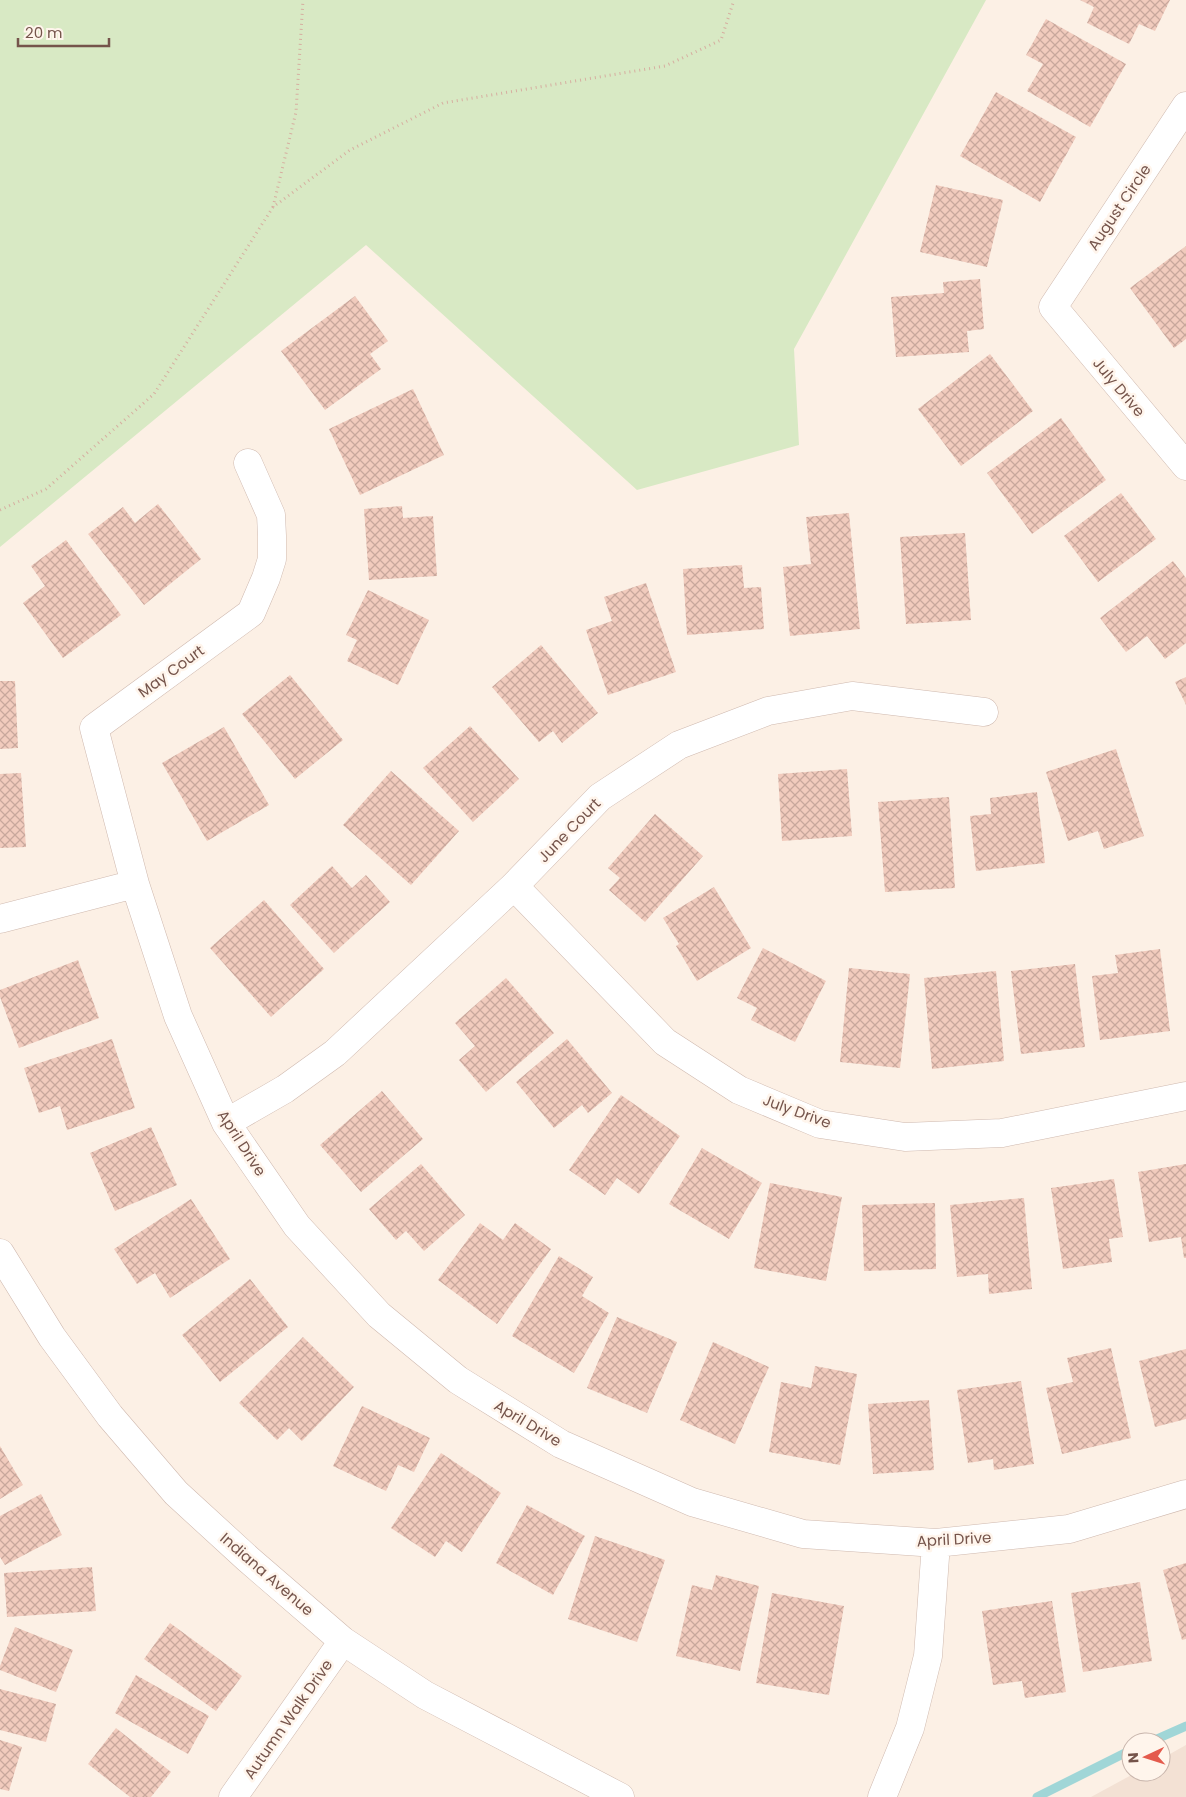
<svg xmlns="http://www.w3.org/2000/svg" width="1186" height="1797" font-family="Poppins,sans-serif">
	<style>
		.residential { fill: #f3e1d4 }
		.green { fill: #d8e9c4 }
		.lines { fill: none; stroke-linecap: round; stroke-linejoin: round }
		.stream { stroke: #a0d6d7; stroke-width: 9 }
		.building { fill: url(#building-cross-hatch) }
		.minor-casing { stroke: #cfb9af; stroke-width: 29 }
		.path { stroke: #d6aea0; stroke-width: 3; stroke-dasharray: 1 4; stroke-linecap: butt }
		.minor { stroke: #fff; stroke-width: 28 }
		.labels { text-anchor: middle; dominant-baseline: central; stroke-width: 5; stroke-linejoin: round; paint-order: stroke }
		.street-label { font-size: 15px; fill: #75544b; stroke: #fff5ec }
	</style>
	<defs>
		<pattern id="building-cross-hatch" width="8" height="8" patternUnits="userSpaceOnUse" patternTransform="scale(1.25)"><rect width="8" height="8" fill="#f1cbbd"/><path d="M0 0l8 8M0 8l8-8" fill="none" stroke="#c8a79c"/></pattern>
	</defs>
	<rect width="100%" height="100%" fill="#fcf0e5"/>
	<path class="residential" d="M1186,1745V1797H1091L1137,1772H1161V1759Z"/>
	<path class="green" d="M0,0H986L794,349L799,445L637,490L366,245L0,547Z"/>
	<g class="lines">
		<path class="stream" d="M1150,1742L1186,1726
			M1037,1797L1131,1750"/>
	</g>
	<path class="building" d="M1080,0H1170L1155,31L1139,24L1129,44L1087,23L1094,7Z
		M1046,19L1126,64L1090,127L1027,91L1043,64L1026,55Z
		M996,92L1076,137L1040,202L960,156Z
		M936,185L1003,200L987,267L920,252Z
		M1186,246V339L1174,348L1130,288Z
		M980,279L984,329L967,331L969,352L896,357L891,297L944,293L943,282Z
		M355,296L388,341L370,354L381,369L325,410L281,351Z
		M990,354L1033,411L961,466L918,409Z
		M413,389L444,455L360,495L329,429Z
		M1061,418L1106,480L1032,534L987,473Z
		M1121,493L1156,539L1098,582L1064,536Z
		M158,504L201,559L144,605L88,534L123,507L135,523Z
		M402,506L403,518L433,516L437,576L369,580L364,509Z
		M849,513L860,629L790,636L783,567L811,564L806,517Z
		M965,533L971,620L906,624L900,537Z
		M66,540L121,615L63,658L23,603L45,586L31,566Z
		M1173,561L1186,578V643L1165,659L1147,636L1126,652L1100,618Z
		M742,565L744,588L761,587L764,629L687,635L683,569Z
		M646,583L676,672L608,695L586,630L612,621L604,597Z
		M368,590L429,620L398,685L347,661L357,640L346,635Z
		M541,645L598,713L562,743L553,731L539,742L492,687Z
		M290,675L343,740L295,779L242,714Z
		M1186,677V705L1175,682Z
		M0,681H15L18,748L0,749Z
		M470,726L519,779L473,822L423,768Z
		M224,727L269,805L207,841L162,763Z
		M1116,749L1144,836L1104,849L1098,831L1068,841L1046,772Z
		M847,769L852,836L782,841L778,774Z
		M391,771L459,831L411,885L343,825Z
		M21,773L26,847L0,848V774Z
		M1037,792L1045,863L976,871L970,816L991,814L990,798Z
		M949,797L955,888L885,892L878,802Z
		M655,814L703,856L645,922L609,890L620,878L608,868Z
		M332,866L352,888L366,875L390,902L334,953L290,905Z
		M714,887L751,948L697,981L676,946L679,944L663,918Z
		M264,900L324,969L271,1017L210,948Z
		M763,948L826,981L795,1042L751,1020L757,1008L737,998Z
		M1160,949L1170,1031L1100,1040L1092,976L1118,973L1115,955Z
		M78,960L99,1018L19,1048L0,997V990Z
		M1075,964L1085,1047L1021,1054L1011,971Z
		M849,968L910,974L900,1068L840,1062Z
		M996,971L1004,1061L932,1069L924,978Z
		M506,978L554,1033L486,1092L459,1060L475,1046L455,1023Z
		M112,1039L135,1108L67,1130L60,1106L39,1113L24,1068Z
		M567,1039L612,1093L588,1113L582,1105L554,1128L516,1082Z
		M382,1091L423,1139L361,1192L320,1145Z
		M621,1095L680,1136L639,1194L617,1178L605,1195L569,1170Z
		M151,1127L177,1185L115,1211L90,1153Z
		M702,1148L762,1183L729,1239L669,1204Z
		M421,1164L465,1215L424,1251L406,1231L396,1240L369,1209Z
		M1186,1164V1258H1184L1181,1237L1149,1242L1138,1172Z
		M1114,1179L1123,1237L1109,1239L1112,1262L1063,1269L1051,1188Z
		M770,1183L842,1197L826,1281L754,1268Z
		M1024,1198L1032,1289L989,1294L988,1274L957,1277L950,1205Z
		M191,1199L230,1259L170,1298L155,1273L137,1284L114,1249Z
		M935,1203L936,1269L864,1271L862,1205Z
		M480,1223L503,1240L515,1223L551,1249L497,1324L438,1280Z
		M559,1256L593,1277L582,1296L609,1313L574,1373L512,1336Z
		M250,1279L288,1327L220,1382L182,1335Z
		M617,1317L677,1342L647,1413L587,1388Z
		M303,1337L354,1387L302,1441L289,1428L277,1440L239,1403Z
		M713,1342L769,1367L735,1444L680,1420Z
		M1111,1348L1131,1438L1062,1454L1046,1388L1073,1382L1067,1358Z
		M1186,1349V1419L1155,1427L1139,1361Z
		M815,1366L857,1374L840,1465L769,1452L781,1382L811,1388Z
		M1021,1381L1034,1464L994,1470L993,1459L968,1463L957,1390Z
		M929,1400L934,1470L873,1474L868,1404Z
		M362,1406L430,1438L414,1472L398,1465L386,1491L333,1466Z
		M0,1446L23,1485L0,1499Z
		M441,1453L501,1493L462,1552L446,1541L435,1557L391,1528Z
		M41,1494L62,1535L5,1565L0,1557V1516Z
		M527,1505L585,1536L553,1595L496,1563Z
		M595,1536L665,1560L637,1642L568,1619Z
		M1186,1563V1639L1182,1640L1163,1570Z
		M92,1567L96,1611L7,1617L4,1573Z
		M716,1575L759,1586L740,1671L676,1656L692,1585L712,1590Z
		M1140,1582L1152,1661L1083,1672L1071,1593Z
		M772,1593L844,1606L829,1695L756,1683Z
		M1052,1601L1066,1692L1025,1698L1022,1681L993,1685L982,1611Z
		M170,1623L242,1676L216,1711L144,1659Z
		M15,1627L73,1650L56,1692L0,1670V1666Z
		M136,1675L209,1716L188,1754L115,1713Z
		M0,1689L56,1704L46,1742L0,1730Z
		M116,1728L171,1772L151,1797H130L88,1764Z
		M0,1740L22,1747L9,1791L0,1789Z"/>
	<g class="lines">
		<g class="minor-casing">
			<path id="minor" d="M1186,106L1053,307L1186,466
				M248,463L271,515L272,536V559L266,578L251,613L94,728L135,884L178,1016L226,1123L297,1226L379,1315L458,1380L561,1444L692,1502L803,1534L936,1543L1069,1529L1186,1494
				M514,886L665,1042L739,1090L820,1124L905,1137L1002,1133L1186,1096
				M0,919L135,884
				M226,1123L285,1089L335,1053L514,886L600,797L679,745L768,711L852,696L984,712
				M0,1253L52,1337L110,1416L176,1493L248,1559L343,1641L425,1695L620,1797
				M233,1797L343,1641
				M882,1797L910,1728L928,1656L936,1543"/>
		</g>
		<path class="path" d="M273,207L296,112L303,0
			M0,510L46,489L154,394L273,207L350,150L443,103L665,66L721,40L734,0"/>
		<use href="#minor" class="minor"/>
	</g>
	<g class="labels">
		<g class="street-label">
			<text transform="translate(1119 207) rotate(-56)">August Circle</text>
			<text transform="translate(1119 387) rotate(50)">July Drive</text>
			<text transform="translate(171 671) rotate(-36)">May Court</text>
			<text transform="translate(569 830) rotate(-46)">June Court</text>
			<text transform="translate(797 1111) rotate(20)">July Drive</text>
			<text transform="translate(242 1143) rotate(57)">April Drive</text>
			<text transform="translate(528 1423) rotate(31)">April Drive</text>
			<text transform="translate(954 1539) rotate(-3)">April Drive</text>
			<text transform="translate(267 1574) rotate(41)">Indiana Avenue</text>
			<text transform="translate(288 1719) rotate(-55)">Autumn Walk Drive</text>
		</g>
	</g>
	<g transform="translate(1146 1757) rotate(266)"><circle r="24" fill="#fff5ec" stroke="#c8b5ac"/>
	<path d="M0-4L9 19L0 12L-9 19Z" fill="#e45a4c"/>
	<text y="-8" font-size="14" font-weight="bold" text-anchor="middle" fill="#75544b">N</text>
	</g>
	<path d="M18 38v8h91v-8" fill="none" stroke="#75544b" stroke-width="2.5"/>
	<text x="25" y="38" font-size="15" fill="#75544b" stroke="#fff5ec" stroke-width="4" paint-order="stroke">20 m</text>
</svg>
